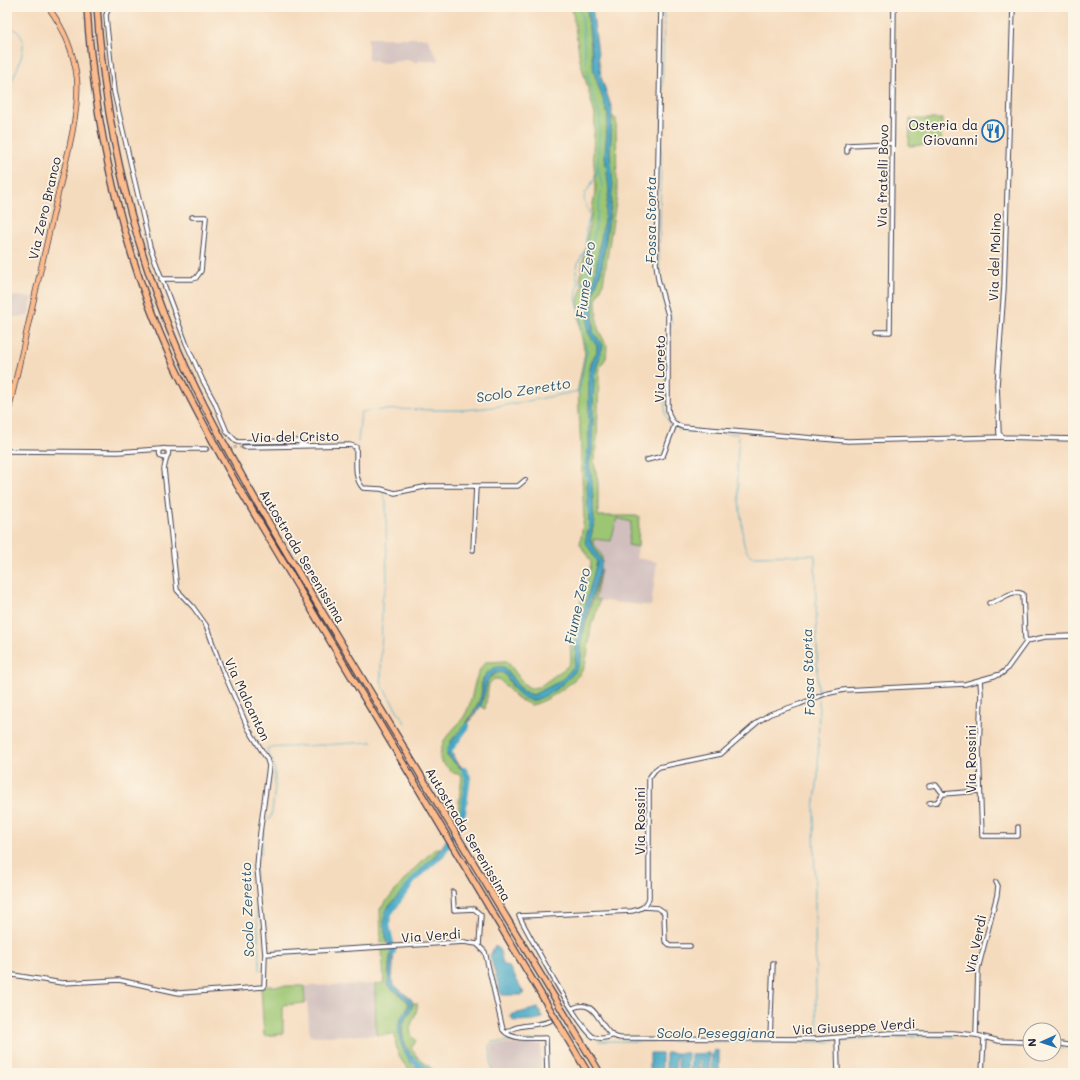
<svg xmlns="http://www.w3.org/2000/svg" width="1080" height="1080" font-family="Mali,sans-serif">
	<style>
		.industrial { fill: #d1bfbe }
		.green { fill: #9cc673; stroke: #5f7457 }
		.water { fill: #45a7c5; stroke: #346480 }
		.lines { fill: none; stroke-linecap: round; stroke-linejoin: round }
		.stream { stroke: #45a7c5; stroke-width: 1 }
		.river { stroke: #45a7c5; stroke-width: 6 }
		.minor-tunnel { stroke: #cbb6a4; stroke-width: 3.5; stroke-dasharray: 3.5 2; stroke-linecap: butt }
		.minor-casing { stroke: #423e4f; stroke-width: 5.5 }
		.major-casing { stroke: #423e4f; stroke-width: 6 }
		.highway-casing { stroke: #423e4f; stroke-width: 8 }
		.minor { stroke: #fff; stroke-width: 3.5 }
		.major { stroke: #fbbb8c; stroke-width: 4.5 }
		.highway { stroke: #fbbb8c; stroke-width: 5.5 }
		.labels { text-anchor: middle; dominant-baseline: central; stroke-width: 3.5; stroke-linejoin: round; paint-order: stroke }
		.poi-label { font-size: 13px; fill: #22223b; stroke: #fcf5e5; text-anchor: end }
		.street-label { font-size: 13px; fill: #22223b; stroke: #fcf5e5 }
		.water-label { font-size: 14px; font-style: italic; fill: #305772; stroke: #fcf5e5 }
	</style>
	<rect width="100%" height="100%" fill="#fcf5e5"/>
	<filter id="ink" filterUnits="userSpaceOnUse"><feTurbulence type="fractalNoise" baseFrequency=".025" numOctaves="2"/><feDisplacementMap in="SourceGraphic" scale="8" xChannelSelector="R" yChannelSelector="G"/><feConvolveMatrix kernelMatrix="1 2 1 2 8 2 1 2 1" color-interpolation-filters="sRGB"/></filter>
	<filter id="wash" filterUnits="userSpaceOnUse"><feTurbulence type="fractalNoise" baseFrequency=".012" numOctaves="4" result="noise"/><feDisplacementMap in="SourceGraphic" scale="16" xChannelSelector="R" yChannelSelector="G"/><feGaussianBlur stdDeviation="0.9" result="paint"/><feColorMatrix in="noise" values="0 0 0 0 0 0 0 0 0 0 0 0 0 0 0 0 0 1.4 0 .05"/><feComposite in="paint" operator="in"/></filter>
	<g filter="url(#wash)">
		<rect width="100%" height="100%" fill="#f5dbbe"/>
		<path class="industrial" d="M368,38H427L439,61H418V63L407,60L385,63L368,60Z
			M7,296L33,297L28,316L7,317Z
			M617,518L631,522L628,545L638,547L636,558L657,562L651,606L595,600L603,559L601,553L593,543V538L611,541Z
			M375,984L376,1035L310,1036L307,1003H305L304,986Z
			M492,1044H541V1073H493Z"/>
		<path class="green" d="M572,7H587L592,59L608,115L606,165L609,178V191L594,280L587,298L588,332L597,346V352L592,359L589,373V445C584,459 586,470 587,483C589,498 588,513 589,528C582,542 592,550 597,562L576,639L575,665L565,677L555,684L533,695L522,691L504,667L486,674L482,681L481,696L476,707L467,722L451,741L447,756L466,773L460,821L457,819L462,775L453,773L440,760C441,732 455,733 466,713C475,696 472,675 486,662L507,661L524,684L530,688L539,687L568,666L571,660L570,640L590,570L591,562L580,544L584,518L578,388L585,353L580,329L578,300L583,284L580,280L596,186L593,153L595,115L580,60Z
			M612,116L616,119L617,195L603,284L596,300L598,329L607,346L606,358L600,367L599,377L597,439L594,463L598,483V516H639L638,547L628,545L631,522L617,518L611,541L593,539C593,548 604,551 602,562L590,540L594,523L592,481L589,464L592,450L594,376L603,345L593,332V295L601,271L612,201L610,153Z
			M910,119H942L941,144L909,146Z
			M601,569L595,600L600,599L594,620L592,621C589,635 589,651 585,665C581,679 546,703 531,705L518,699L499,679H494L489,684L485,709L481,706L488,679L498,672L504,673L514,689L530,700H536L558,688L571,676L581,659V641Z
			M436,848H441L386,910C382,921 385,931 387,943H381L380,909L413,870Z
			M382,948L391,949L388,974L390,987L408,1002V1006L399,1024L400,1039L412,1066L423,1073H413C399,1060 396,1053 395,1034L376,1035L375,984L384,983Z
			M267,986H304L305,1003L283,1005V1034L264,1036L261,988Z
			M413,1003H417C419,1014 407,1026 411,1034C412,1037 415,1038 416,1042L411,1047L417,1057L438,1073C419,1073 399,1045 403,1025C404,1017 412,1012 413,1003Z"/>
		<path class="water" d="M587,7H592L601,77L612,109L610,153L613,186L601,271L593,295V332L603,346L594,376L592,450L589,464L592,481L594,523L590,540L602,562C595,587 586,614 581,640C580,648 583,659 578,667C573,678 541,703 529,700C513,695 512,679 502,672L493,674L488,679L481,706L454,742L451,750L455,760L468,773L464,813L461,824L455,835L442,852L415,878L388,912L386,922L392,943H387C385,931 382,921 386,910L421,869L437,854L459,821L466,773L447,755C447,741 460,733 468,722C473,715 479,705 481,697C483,689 481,683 485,676C490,669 496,666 504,667L522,691L533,695L555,684L565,677L575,665L576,639L597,562L585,541L589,528L587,482L585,462L589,445V373L593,359L597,352V346L588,332L587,298L594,280L609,191L605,155L608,115L594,72Z
			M495,945L500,951L503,964L510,968L524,993L523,995H502L500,991L490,956Z
			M391,949H394L392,981L394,985L412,1000C414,1010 407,1014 403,1023C396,1042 417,1064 431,1073C411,1073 395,1041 399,1023C400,1016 408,1011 409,1004L407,1000L390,987L388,984Z
			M538,1008L543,1018L534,1020L514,1021L510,1015Z
			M714,1050L719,1051V1073H711L712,1054Z
			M650,1053H662V1073H650Z
			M666,1053H688L687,1073H678V1056H676L675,1073H666Z
			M709,1053V1073H701V1058H699L698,1073H690L691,1054Z"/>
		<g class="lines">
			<path class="stream" d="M578,7L582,16L586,64
				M664,7L659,265L661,284L672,323L669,327
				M7,25C10,27 16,29 18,32C32,45 13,77 7,91
				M579,283H584L589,266L602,186L598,166
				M666,357L665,415L672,428
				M678,430L737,434L739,436C736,466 737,493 742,523C743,534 741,550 753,556L815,555L818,696
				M358,442L361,412C394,407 428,411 462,410C501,408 541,398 579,391L587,350L581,331V319L576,299L578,283L576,272L578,263L586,248V230L590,215L584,200L585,194L597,175L600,117L589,83L587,70
				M383,494L386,502L387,584L382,599L381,680L383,687L405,723
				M256,853L255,878L260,970
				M259,853H261L264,822L271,817C274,800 277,779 273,762C272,757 267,754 267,748L373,742
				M818,1034L816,1007L814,809L818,777L819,699
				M599,1041L833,1042
				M843,1041L914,1036L953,1037
				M991,1043L1001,1045
				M1004,1045L1030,1047
				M1055,1046L1073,1050
				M492,1073L490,1044L492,1042L541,1041"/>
			<path class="river" d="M449,751L467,726
				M463,813L468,777L464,770
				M393,952L387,925L388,915L415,878L442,854L448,844
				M414,1061L433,1073"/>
		</g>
	</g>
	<g filter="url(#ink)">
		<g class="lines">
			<path class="minor-tunnel" d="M206,449L244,447
				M550,1021L573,1008"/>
			<g class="minor-casing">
				<path id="minor" d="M109,7L106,15L107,27L114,92L150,247L186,343L203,381L214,401L227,432L237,442L298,441L304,445
					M661,7L656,263L658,279L668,315V409C669,419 673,424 683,427L848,441L1004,437
					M1013,7L1004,288L997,385L999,434L1004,437L1073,439
					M847,152V145H848L892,143
					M161,279H193L196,278L201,271L206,218V217H192
					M876,332H890L894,7
					M244,447L350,445L356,447C357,460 353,478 363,488L381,489L395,493L429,486H518L525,480
					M159.5 453a4.5 4.5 0 1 1 9 0a4.5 4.5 0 1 1-9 0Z
					M165,449H206
					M7,451L118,452L161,449
					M167,456L164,469L177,590L193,607L206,625L222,669L248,728L267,759L269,766L260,833L257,867L265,954L464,942L477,944L485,952L503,1030C512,1041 533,1038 546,1038L547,1073
					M647,460L663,456L675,424
					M473,550L476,486
					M989,603C1000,602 1012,588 1023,594L1025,638L1027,641
					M980,681L981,693L979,750L982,836H1018V827
					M929,786L936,785L943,794
					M929,803L937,802L943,794L980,791
					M453,892L454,910L474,909L481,915L479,946
					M644,907L658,908L664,912L665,941L671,946H690
					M7,974L62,983L119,980L179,993L264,987L265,954
					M573,1008C600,996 598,1035 620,1038L817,1039L889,1033H953L976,1035L999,1041L1030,1042
					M506,1033C517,1023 535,1027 550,1021
					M976,1035L978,969L997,895L998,886L996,882
					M612,1036C607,1038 600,1039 594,1037C579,1030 530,936 519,916L632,911C641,909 646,907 649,898V778L655,770L659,767L721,754L759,721L770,714L800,704L825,694L844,690L965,684L1001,674L1006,670L1027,641L1045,637L1073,636
					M837,1038L838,1073
					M770,1039L773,963
					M1054,1043L1073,1046
					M982,1073L984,1038"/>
			</g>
			<g class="major-casing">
				<path id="major" d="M7,418C23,346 40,274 56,202C64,168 80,114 77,79C74,53 64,28 48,7"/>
			</g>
			<g class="highway-casing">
				<path id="highway" d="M87,7C94,127 122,250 171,359C191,402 213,442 236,483L588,1073
					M97,7C106,146 142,284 206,409C253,501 309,589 362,678C441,810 521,941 600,1073"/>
			</g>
			<use href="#minor" class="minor"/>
			<use href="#major" class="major"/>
			<use href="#highway" class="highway"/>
		</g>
	</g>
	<defs>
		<g id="restaurant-ring" transform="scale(1.15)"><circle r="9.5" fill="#fcf5e5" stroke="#1f6fb2" stroke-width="1.5"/><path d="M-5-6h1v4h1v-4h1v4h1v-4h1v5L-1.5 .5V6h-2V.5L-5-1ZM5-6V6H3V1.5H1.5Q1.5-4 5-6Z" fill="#1f6fb2"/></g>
	</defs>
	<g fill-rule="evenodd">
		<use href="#restaurant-ring" x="993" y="131"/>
	</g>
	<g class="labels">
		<g class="poi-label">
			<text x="978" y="124">Osteria da<tspan x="978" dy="15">Giovanni</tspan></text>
		</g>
		<g class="street-label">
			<text transform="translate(882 176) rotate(-89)">Via fratelli Bovo</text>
			<text transform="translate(44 208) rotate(-77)">Via Zero Branco</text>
			<text transform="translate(994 257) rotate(-88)">Via del Molino</text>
			<text transform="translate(659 369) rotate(-89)">Via Loreto</text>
			<text transform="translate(295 436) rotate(-1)">Via del Cristo</text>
			<text transform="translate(303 556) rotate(59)">Autostrada Serenissima</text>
			<text transform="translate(248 699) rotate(65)">Via Malcanton</text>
			<text transform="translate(970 759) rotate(-90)">Via Rossini</text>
			<text transform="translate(639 821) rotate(-90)">Via Rossini</text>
			<text transform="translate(469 834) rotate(59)">Autostrada Serenissima</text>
			<text transform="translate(431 935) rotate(-4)">Via Verdi</text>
			<text transform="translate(975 944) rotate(-78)">Via Verdi</text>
			<text transform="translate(854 1026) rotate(-3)">Via Giuseppe Verdi</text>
		</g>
		<g class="water-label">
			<text transform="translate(650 220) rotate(-90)">Fossa Storta</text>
			<text transform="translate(585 280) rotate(-83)">Fiume Zero</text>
			<text transform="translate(523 390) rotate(-9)">Scolo Zeretto</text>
			<text transform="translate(577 606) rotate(-78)">Fiume Zero</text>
			<text transform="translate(808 672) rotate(-92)">Fossa Storta</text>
			<text transform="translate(247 910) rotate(-92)">Scolo Zeretto</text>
			<text x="716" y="1032">Scolo Peseggiana</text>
		</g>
	</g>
	<rect width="1080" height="1080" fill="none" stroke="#fcf5e5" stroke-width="24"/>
	<g transform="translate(1042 1042) rotate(267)"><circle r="19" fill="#fcf5e5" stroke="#a5a1a1"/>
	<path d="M0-3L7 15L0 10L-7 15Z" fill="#1f6fb2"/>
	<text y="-6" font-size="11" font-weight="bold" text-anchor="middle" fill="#22223b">N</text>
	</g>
</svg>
